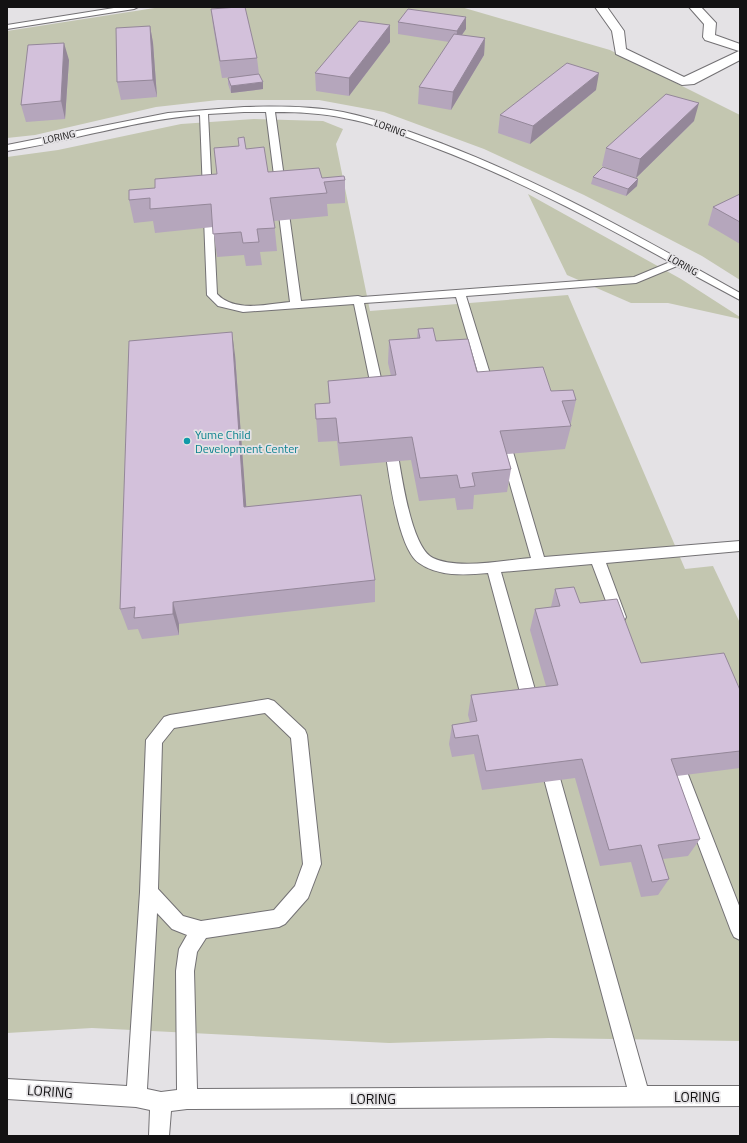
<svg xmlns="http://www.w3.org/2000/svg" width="747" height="1143" font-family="'Titillium Web',sans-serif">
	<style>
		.green { fill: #c3c6b0 }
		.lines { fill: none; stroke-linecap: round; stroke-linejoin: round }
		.lane-casing { stroke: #737174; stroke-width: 2 }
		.street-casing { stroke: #737174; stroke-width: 2 }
		.lane { fill: #fff; fill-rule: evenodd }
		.street { fill: #fff; fill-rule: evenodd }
		.wall { fill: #b5a6bc }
		.shaded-wall { fill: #948799 }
		.building { fill: #d3c1db; stroke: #948799 }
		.culture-dot { fill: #0f9aa8; stroke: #e4e2e5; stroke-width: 1.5 }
		.labels { text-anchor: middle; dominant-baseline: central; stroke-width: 3.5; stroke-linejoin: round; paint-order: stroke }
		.far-street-label { font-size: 10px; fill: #131213; stroke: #e4e2e5 }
		.culture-label { font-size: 12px; fill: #0d838f; stroke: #e4e2e5; text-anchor: start }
		.near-street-label { font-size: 14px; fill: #131213; stroke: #e4e2e5 }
	</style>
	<rect width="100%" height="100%" fill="#e4e2e5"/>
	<path class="green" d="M161,7H461L610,50L740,115V280L702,256L584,195L484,149L384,112L319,100H218L156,107L35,135L7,138V31Z
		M254,119L323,121L343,129L336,144L370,311L568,295L685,569L713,566L740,623V1041L549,1038L389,1043L92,1028L7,1033V157L58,150L181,124Z
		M528,194L681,279L740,317V319L668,303H631L567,275Z"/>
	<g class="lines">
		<g class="lane-casing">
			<path id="lane" d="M120,7H138L134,9L7,29V25Z
				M244,107C277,106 310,106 343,112C377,119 411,132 443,144C547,184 644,239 740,293V300L677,266L636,283L466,296L495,390L489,394L483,390L456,297L364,303L385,396L379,400L373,396L354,304L243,312L218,306L207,295L200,115C134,120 72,141 7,151V145L168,113ZM244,112H266L290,302C267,304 235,313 217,294L208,114ZM275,112C298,112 321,113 344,118C374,123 404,136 433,147C515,178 593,219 670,262L634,277L362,297L358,296L301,301Z
				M502,431L506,432L508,435L544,557L740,541V551L606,563L626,617L624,621L619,623L614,621L612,617L592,564L501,572L540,707L538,712L532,714L526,712L524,707L488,573C466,575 438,577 419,563C397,548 389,471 384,444L386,441H394L396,444C401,469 410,547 433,558C458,570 504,560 531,558L496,435L498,432Z
				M268,699L274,701L305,730L307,735L321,864L308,898L285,924L279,927L206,938L197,952L194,971L197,1089L627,1087L540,764L542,759L548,757L554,759L556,764L647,1086H740V1106L187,1109L171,1111L169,1136H149L150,1110L136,1107L7,1099V1079L127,1086L140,892L146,740L164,717L170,715ZM265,713L291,738L303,864L295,886L274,910L201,921L183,916L158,889L162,743L174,728ZM157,913L172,929L187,935L179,949L176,971L177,1090L161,1092L147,1089Z
				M674,752L680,754L682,759L740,908V940L734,937L731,931L666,759L668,754Z"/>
		</g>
		<g class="street-casing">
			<path id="street" d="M595,7H607L624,31L626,49L684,77L739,51L705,40L703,37L704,24L689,7H701L716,23L715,35L740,44V60L694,84L682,85L616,54L612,31Z"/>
		</g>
		<use href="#lane" class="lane"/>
		<use href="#street" class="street"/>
	</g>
	<path class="wall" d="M211,9L257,58L259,74L263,89L231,93L228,84V78L236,77L222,78L213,26Z
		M466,17V29L462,35L485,38L484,55L451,110L418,104L419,87L449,42L398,34V22Z
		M390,25V42L349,96L316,91L315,73Z
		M150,26L153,43L157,97L121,100L117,82Z
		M69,60L65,119L26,122L21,105Z
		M596,90L530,144L498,133L500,115Z
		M694,121L636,178L602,166L606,148Z
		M246,149L268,172L322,178L345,180V203L327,204L328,216L274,221L277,251L260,252L262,265L246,266L244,255L217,257L213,227L155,233L153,221L134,223L129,200L155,188L217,174Z
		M593,177L638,179L637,186L626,196L591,184Z
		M740,194V244L708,225L713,207Z
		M418,329L436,341L477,372L551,391L576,400L571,423H570L571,426L565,449L507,454L511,469L507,492L474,495L473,509L457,510L455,498L419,501L411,460L340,466L337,441L318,442L315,404L329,403L328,381L391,376L388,363L389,340L417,338Z
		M235,355L246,507L375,580V602L179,624V635L142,639L138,629L128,630L120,609Z
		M555,589L580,603L641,663L740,690V768L677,776L700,839L688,856L663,859L669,879L658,895L641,897L631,862L600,866L575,778L482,790L474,754L452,757L449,744L452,725L470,722L468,715L471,695L546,686L530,630L535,609L551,607Z"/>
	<path class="shaded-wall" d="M466,17V29L456,43L457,31Z
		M390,25V42L349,96V78Z
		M150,26L153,43L157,97L153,80Z
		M485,38L484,55L451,110L453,92Z
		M64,43L69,60L65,119L61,101Z
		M599,73L596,90L530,144L533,126Z
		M263,82V89L231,93V86Z
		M699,103L694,121L636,178L640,159Z
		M638,179L637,186L626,196L628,189Z
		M232,332L235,355L248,529L244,507Z
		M173,602L179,624V635L173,614Z"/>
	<path class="building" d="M238,7H245L257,58L220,61L211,9Z
		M408,9L466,17L457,31L398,22Z
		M359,21L390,25L349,78L315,73Z
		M150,26L153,80L117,82L116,28Z
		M454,34L485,38L453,92L419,87Z
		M64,43L61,101L21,105L28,45Z
		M567,63L599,73L533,126L500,115Z
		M259,74L263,82L231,86L228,78Z
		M666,94L699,103L640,159L606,148Z
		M244,137L246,149L264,147L268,172L319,168L322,178L344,176L345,180L324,182L327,193L270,198L275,228L257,229L259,242L243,243L241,232L213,234L211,204L150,209V198L129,200V190L155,188V179L217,174L214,148L239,146L238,138Z
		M603,167L638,179L628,189L593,177Z
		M740,194V222L713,207Z
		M433,328L436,341L468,339L477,372L543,367L551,391L573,390L576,400L562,401L571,426L500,431L511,469L472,473L475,486L460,488L457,475L420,478L412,437L339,443L336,418L316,419L315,404L330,403L328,381L396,375L389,340L420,338L418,329Z
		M232,332L244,507L361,495L375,580L173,602V614L134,618L135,607L120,609L129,341Z
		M574,587L580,603L617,599L641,663L724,653L740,690V751L671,759L700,839L658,845L669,879L652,882L641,845L609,850L582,759L486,771L478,735L455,738L452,725L477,721L471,695L558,685L535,609L560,606L555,589Z"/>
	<circle class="culture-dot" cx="187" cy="441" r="4"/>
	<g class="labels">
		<g class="far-street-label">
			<text transform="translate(390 128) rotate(20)">LORING</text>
			<text transform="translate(59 137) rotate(-13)">LORING</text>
			<text transform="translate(683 265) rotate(29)">LORING</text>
		</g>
		<g class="culture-label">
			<text x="195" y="434">Yume Child<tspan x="195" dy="14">Development Center</tspan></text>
		</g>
		<g class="near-street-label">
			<text transform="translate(50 1091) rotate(4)">LORING</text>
			<text x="697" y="1096">LORING</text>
			<text x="373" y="1098">LORING</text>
		</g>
	</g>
	<rect width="747" height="1143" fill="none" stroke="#131213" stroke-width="16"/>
</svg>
